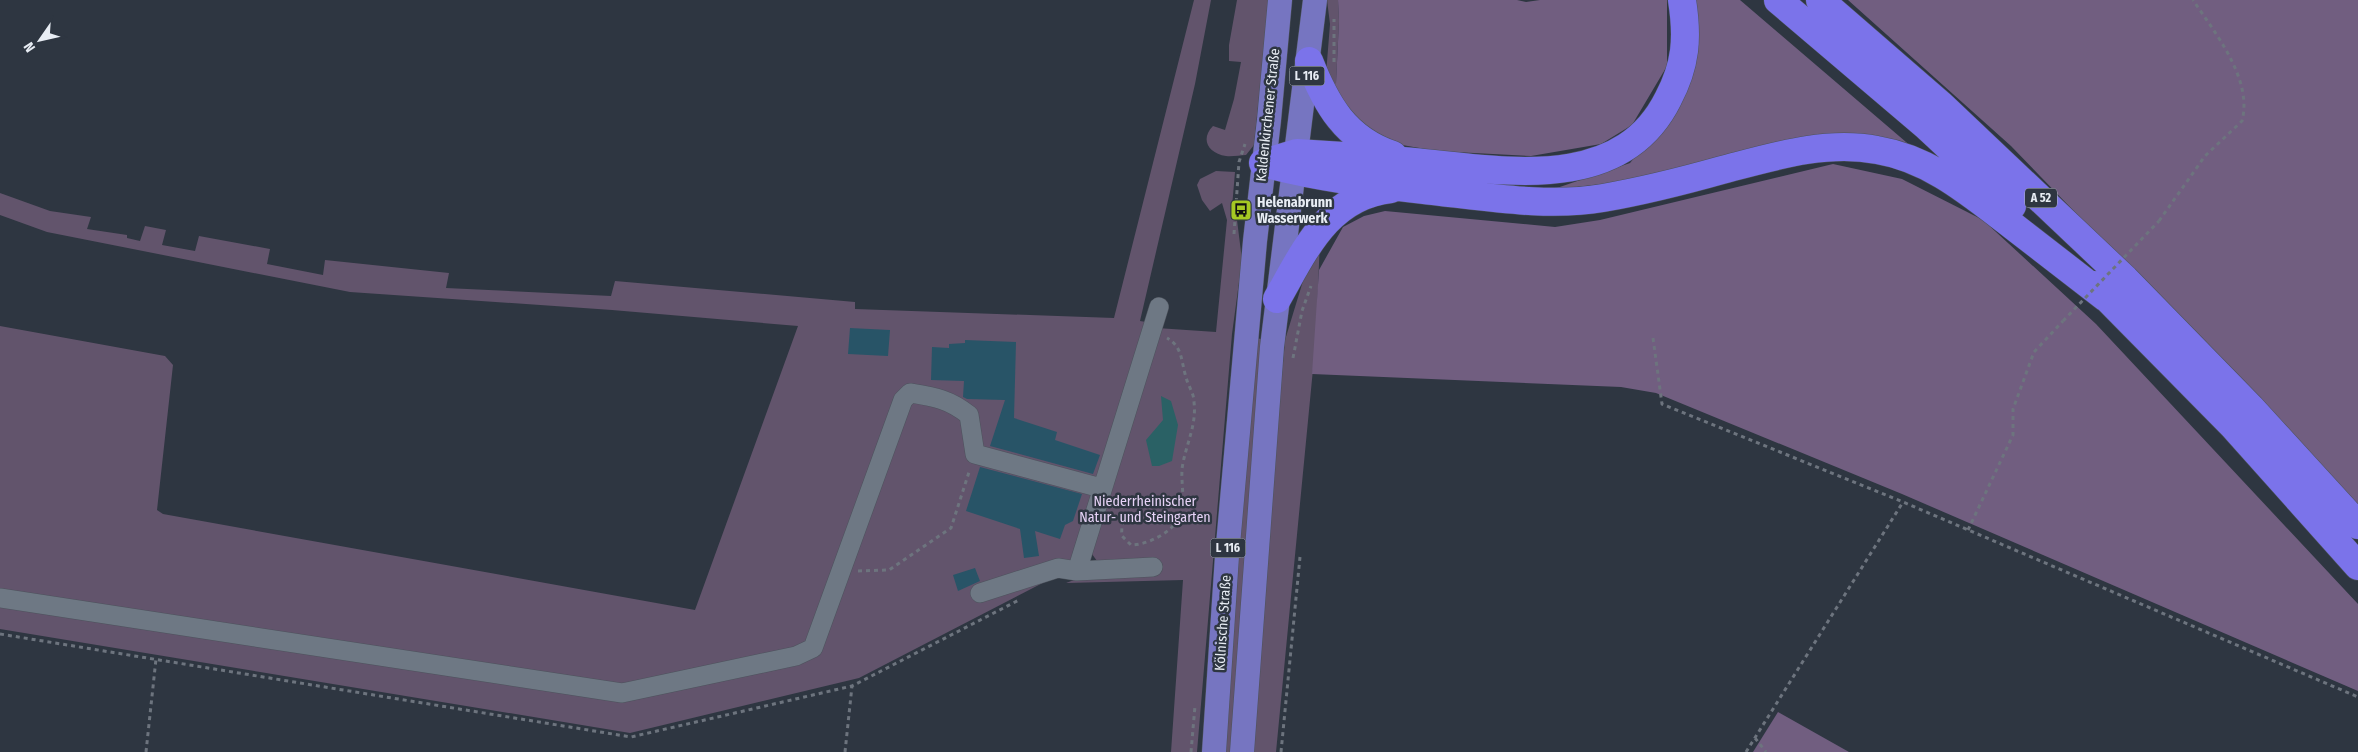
<svg xmlns="http://www.w3.org/2000/svg" width="2358" height="752" font-family="'Fira Sans Condensed',sans-serif">
	<style>
		.green { fill: #62546c }
		.forest { fill: #715e80 }
		.water { fill: #2a6165 }
		.building { fill: #285467 }
		.lines { fill: none; stroke-linecap: round; stroke-linejoin: round }
		.minor-casing { stroke: #4d535d; stroke-width: 20 }
		.major-casing { stroke: #4d535d; stroke-width: 25 }
		.highway-casing { stroke: #4d535d; stroke-width: 29 }
		.path { stroke: #6d747e; stroke-width: 3; stroke-dasharray: 4 4; stroke-linecap: butt }
		.minor { stroke: #6e7884; stroke-width: 19 }
		.major { stroke: #7675c1; stroke-width: 24 }
		.highway { stroke: #7b73ea; stroke-width: 28 }
		.path-bridge { stroke: #6d747e; stroke-width: 3; stroke-dasharray: 4 4; stroke-linecap: butt }
		.labels { text-anchor: middle; dominant-baseline: central; stroke-width: 5; stroke-linejoin: round; paint-order: stroke }
		.shield { fill: #2e3641; stroke: #b0b6be; stroke-width: 1 }
		.shield-label { font-size: 12px; font-weight: bold; fill: #e8edf4 }
		.street-label { font-size: 14px; fill: #e8edf4; stroke: #2e3641 }
		.poi-label { font-size: 14px; font-weight: bold; fill: #e8edf4; stroke: #2e3641; text-anchor: start }
		.park-label { font-size: 14px; fill: #e7d3f7; stroke: #2e3641 }
	</style>
	<rect width="100%" height="100%" fill="#2e3641"/>
	<path class="green" d="M1194,0H1211L1195,84L1140,321L1152,323L1073,561L1060,574L859,678L630,733L0,629V326L165,356L173,365L157,510L163,514L695,610L798,326L612,310L350,292L47,232L0,215V193L50,211L91,217L87,229L127,235V238L140,241L145,226L166,230L162,245L195,251L199,236L270,249L267,264L323,275L325,260L449,273L446,288L611,296L615,281L855,302V309L1114,318Z
		M1237,0H1269L1254,145L1246,155C1240,155 1232,157 1226,156C1208,153 1200,139 1213,126L1225,130L1234,99L1241,62L1229,61V45Z
		M1327,0H1338L1339,21L1336,83L1325,87L1330,24Z
		M1216,171L1235,172L1231,219L1237,220L1242,260L1232,334L1197,752H1171L1183,580L1066,583L1082,577L1097,561L1087,547L1157,328L1216,332L1227,220L1222,203L1210,211L1202,200L1197,185L1200,179Z
		M1320,239L1316,338L1276,752H1249L1285,340L1303,281Z
		M1256,338L1266,340L1231,752H1224Z"/>
	<path class="forest" d="M1338,0H1517L1526,2L1540,0H1667V66L1632,125L1601,144L1531,156L1436,151L1391,143L1362,131L1325,87L1336,83L1339,21Z
		M1693,0H1740L1913,148L1551,190L1630,163L1670,114Z
		M1848,0H2358V511L2266,410L2011,146Z
		M1833,164L1902,179L1983,220L2096,324L2358,604V691L1902,494L1656,393L1621,387L1312,374L1319,270L1343,227L1364,216L1385,211L1555,227L1600,220Z
		M1778,712L1849,752H1753Z"/>
	<path class="water" d="M1161,396L1171,401L1178,425L1172,461L1159,466H1152L1146,440L1163,420Z"/>
	<path class="building" d="M850,328L890,330L888,356L848,354Z
		M965,340L1016,342L1014,418L1057,432L1055,440L1100,455L1093,474L990,446L1005,400L967,399L963,397L964,381L931,380L932,347L949,348V344L965,343Z
		M980,467L1082,494L1073,521L1065,525L1060,539L1035,531L1039,556L1024,558L1020,529L966,511Z
		M975,568L980,581L958,591L953,575Z"/>
	<g class="lines">
		<g class="minor-casing">
			<path id="minor" d="M1077,571L1159,307
				M980,593L1058,568L1077,571L1153,567
				M0,598L622,693L796,656L813,648L903,400L910,393C935,397 949,399 969,415L975,454L1101,488"/>
		</g>
		<g class="major-casing">
			<path id="major" d="M1214,752L1227,556L1255,241L1269,120L1280,0
				M1242,752L1272,347L1315,0"/>
		</g>
		<g class="highway-casing">
			<path id="highway" d="M1778,0L1925,125L2012,206
				M1820,0L1940,104L2125,279L2251,408L2358,525
				M1309,61C1326,104 1345,139 1393,155
				M1267,162L1297,153C1336,155 1375,158 1414,162C1501,170 1620,195 1668,99C1686,65 1688,38 1682,0
				M1263,163C1321,179 1382,185 1441,192C1494,198 1551,207 1603,198C1643,191 1683,181 1722,170C1772,157 1825,140 1877,150C1931,159 1971,194 2013,226C2044,250 2075,274 2106,298
				M2094,285L2233,426L2358,566
				M1277,299C1305,250 1328,196 1391,189"/>
		</g>
		<path class="path" d="M1334,62V19
			M2159,221L2205,156L2242,121C2253,79 2215,33 2193,0
			M1234,234L1239,162L1245,144
			M1653,338L1662,404L1903,502L2358,697
			M1293,358L1302,311L1311,286
			M1118,498C1130,514 1120,521 1122,536L1131,545C1147,545 1171,533 1179,518C1186,503 1181,485 1182,469C1185,446 1197,426 1194,402C1194,393 1188,386 1186,377C1181,362 1183,347 1167,338
			M1968,530L2013,435V409L2034,352L2063,321
			M858,571L889,570L951,528L970,469
			M0,634L631,737L852,686L1019,600
			M1755,738L1766,752
			M146,752L156,659
			M845,752L852,686
			M1191,752L1195,706
			M1281,752L1300,557
			M1746,752L1903,502"/>
		<use href="#minor" class="minor"/>
		<use href="#major" class="major"/>
		<use href="#highway" class="highway"/>
		<path class="path-bridge" d="M2063,321L2159,221"/>
	</g>
	<defs>
		<g id="bus-square" transform="scale(1.125)"><rect x="-9" y="-9" width="18" height="18" rx="4" fill="#a5c823" stroke="#2e3641"/><path d="M-5-6H5V4H4V6H2V4H-2V6H-4V4H-5ZM-3.5-4V0h7V-4ZM-3.5 1.2v1.5H-2V1.2ZM2 1.2v1.5H3.5V1.2Z" fill="#111"/></g>
	</defs>
	<g fill-rule="evenodd">
		<use href="#bus-square" x="1241" y="210"/>
	</g>
	<g class="labels">
		<g class="shield">
			<rect x="1289.5" y="66.5" width="35" height="19" rx="4"/>
			<rect x="2025" y="188.5" width="32" height="19" rx="4"/>
			<rect x="1210.5" y="538.5" width="35" height="19" rx="4"/>
		</g>
		<g class="shield-label">
			<text x="1307" y="76">L 116</text>
			<text x="2041" y="198">A 52</text>
			<text x="1228" y="548">L 116</text>
		</g>
		<g class="street-label">
			<text transform="translate(1268 115) rotate(-84)">Kaldenkirchener Straße</text>
			<text transform="translate(1223 623) rotate(-86)">Kölnische Straße</text>
		</g>
		<g class="poi-label">
			<text x="1257" y="202">Helenabrunn<tspan x="1257" dy="16">Wasserwerk</tspan></text>
		</g>
		<g class="park-label">
			<text x="1145" y="501">Niederrheinischer<tspan x="1145" dy="16">Natur- und Steingarten</tspan></text>
		</g>
	</g>
	<g transform="translate(40 40) rotate(236)" stroke="#2e3641" stroke-width="4" paint-order="stroke">
	<path d="M0-4L9 19L0 12L-9 19Z" fill="#e8edf4"/>
	<text y="-8" font-size="14" font-weight="bold" text-anchor="middle" fill="#e8edf4">N</text>
	</g>
</svg>
